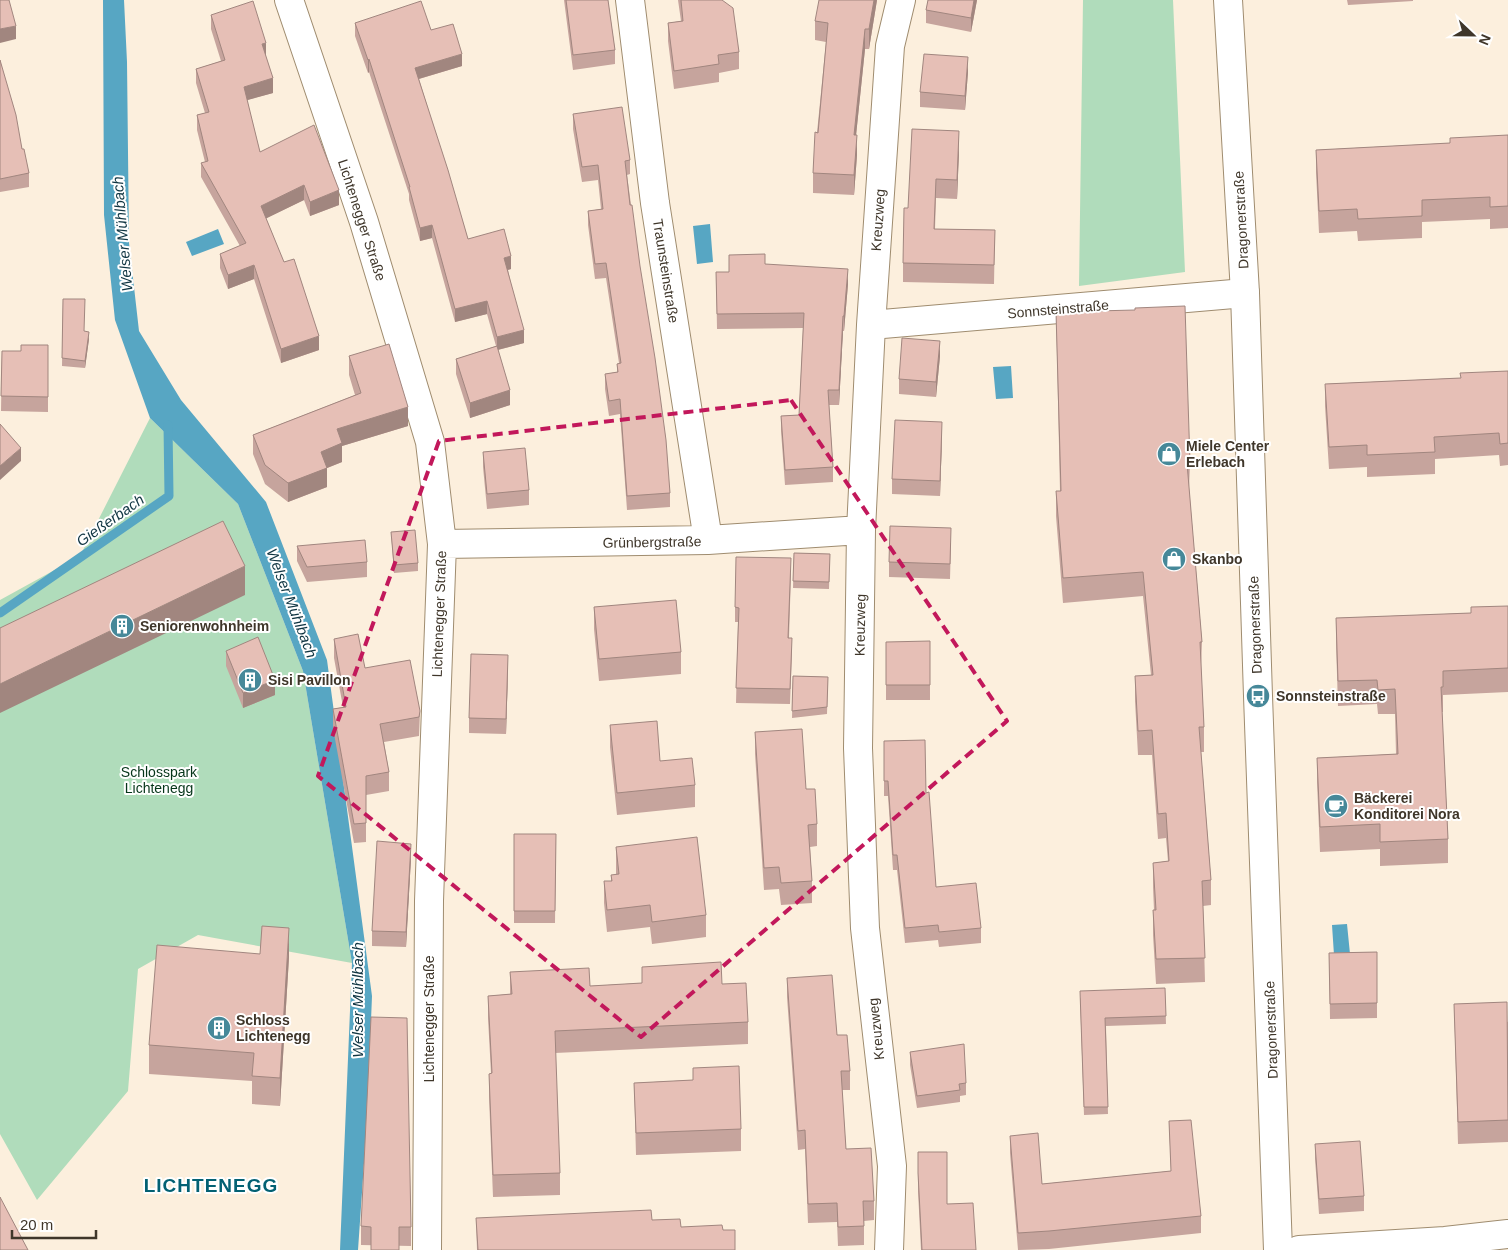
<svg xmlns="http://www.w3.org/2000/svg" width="1508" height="1250" font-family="Helvetica,sans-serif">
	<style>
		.green { fill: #b0dcbb }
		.water { fill: #57a6c3 }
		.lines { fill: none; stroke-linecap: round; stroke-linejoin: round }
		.stream { stroke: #57a6c3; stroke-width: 9 }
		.street-casing { stroke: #9f8c6f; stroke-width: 30 }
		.secondary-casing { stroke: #9f8c6f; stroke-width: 30 }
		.street { stroke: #fff; stroke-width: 28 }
		.secondary { stroke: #fff; stroke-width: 28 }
		.wall { fill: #c6a49d }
		.shaded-wall { fill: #a1867f }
		.building { fill: #e6bfb6; stroke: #a1867f }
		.marked { fill: none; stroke: #c2185b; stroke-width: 4; stroke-dasharray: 10 6; stroke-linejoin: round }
		.labels { text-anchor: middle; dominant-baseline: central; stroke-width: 4; stroke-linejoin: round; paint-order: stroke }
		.street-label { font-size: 14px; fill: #3f362a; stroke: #fff }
		.poi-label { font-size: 14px; font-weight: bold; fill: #3f362a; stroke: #fff; text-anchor: start }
		.park-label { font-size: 14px; fill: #053519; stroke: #fff }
		.water-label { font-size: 15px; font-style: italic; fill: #103542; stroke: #fff }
		.district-label { font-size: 19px; font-weight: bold; letter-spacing: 1px; fill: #036173; stroke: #fff }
	</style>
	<rect width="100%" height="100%" fill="#fcefdd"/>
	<path class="green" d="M1083,0H1173L1185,272L1079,286Z
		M150,418L238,504L303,671L352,963L198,935L138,969L128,1091L37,1200L0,1134V600L80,556Z"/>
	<path class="water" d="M103,0H124L127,62L129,243L139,331L181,400L266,502L327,660L372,996L367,1120L358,1250H340L352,963L303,671L238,504L150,418L115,320L104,215Z
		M710,224L713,262L697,264L693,226Z
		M218,229L224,244L192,256L186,242Z
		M1011,366L1013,398L996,399L993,367Z
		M1347,924L1350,954L1334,955L1332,925Z"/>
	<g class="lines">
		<path class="stream" d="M0,613L169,496L168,425"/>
		<g class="street-casing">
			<path id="street" d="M289,0L364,222L430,442L442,544L429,901L427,1250
				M630,0L655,203L708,540
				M871,325L1245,293
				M442,544L708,540L861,530
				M889,1250L892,1166L865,928L858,748L861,530L871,325L890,46L901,0"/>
		</g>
		<g class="secondary-casing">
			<path id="secondary" d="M1228,0L1245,293L1258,696L1278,1250
				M1299,1250L1445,1241L1508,1234"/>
		</g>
		<use href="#street" class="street"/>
		<use href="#secondary" class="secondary"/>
	</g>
	<path class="wall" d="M564,0H608L615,50V64L573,70Z
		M678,0H722L739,52V69L719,73V82L674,89L668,41V23L681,21Z
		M877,0L869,49H865L856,135L857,155L854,195L813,193V173L826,42L815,40V21Z
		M928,0H977L971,32L926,23V10Z
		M1347,0H1413V1L1348,5Z
		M211,15L266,57L273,93L247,100L260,152L339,205L310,216L304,200L266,218L319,350L281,363L254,279L228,289L220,268V254L240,246L201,177V163L205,162L197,130V115L205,113L196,83V69L221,61L211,29Z
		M355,23L431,30L462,66L419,79L468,239L511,269L508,270L524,343L498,350L510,405L470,418L456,374V359L496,346L487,314L455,322L432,238L420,241L409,200V194L369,72L368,73L355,36Z
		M0,60L22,149L29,173V187L0,192Z
		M968,72L965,110L920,107V92Z
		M573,114L630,160V174L627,175L670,493V507L627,510L620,414L609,416L605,389V374L617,372V364L619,363L606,278L595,279L588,225V211L601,209L598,180L582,182L573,129Z
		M1508,135V228L1490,229V219L1422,222V238L1358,241L1357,231L1319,233L1316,172V150L1450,143Z
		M959,151L957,199L936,198L935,229L995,230L994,284L903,282V263L908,208Z
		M765,264L848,284L844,331H843L839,405H829L833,467V482L785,485L781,431V416L799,415L803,328L717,329L716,272H729Z
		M63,299L89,339L85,368L62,366Z
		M1056,312L1190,463L1189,488L1202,642L1201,667L1204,727V752H1201L1211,880V905L1203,906L1205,982L1156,984L1153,935V910H1154L1153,887V863L1168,861L1166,838L1158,839L1152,755H1138L1135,701V676L1151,675L1143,596L1063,603L1056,516V491H1060Z
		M48,345V412L1,411L2,351H21Z
		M349,356L408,426L342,446V462L327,468V487L288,502L265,484L253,454V435L355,395L349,375Z
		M940,356L936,397L899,394V379Z
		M1508,371V465L1500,466L1499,455L1435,459V474L1367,477V467L1329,469L1325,406V384L1460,378Z
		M942,437L940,496L892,494V479Z
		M483,452L529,490V505L487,509L483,467Z
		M391,532L418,563V571L394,573Z
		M951,543L950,579L889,577V562Z
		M297,546L367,562V577L307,582L297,561Z
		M794,553L830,554L829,589L793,588Z
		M791,573L789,638L792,653L790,704L736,703L738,622H735V607Z
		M1508,606V692L1443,695V712H1442L1448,839V863L1380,866V849L1320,852L1317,782V758L1396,754L1395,714H1378L1377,704L1338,706L1336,643V618L1471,613Z
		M594,607L681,652V674L599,681L594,629Z
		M334,639L365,668L420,711L419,736L384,742L389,772V791L366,795V842L354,843L333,728V709L343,707L334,658Z
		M886,642L930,685V700H886Z
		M226,651L275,695L243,708L226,666Z
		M508,670L506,734L469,733V718Z
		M793,676L828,677L827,714L792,718Z
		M610,725L695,785V807L617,815L610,747Z
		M755,732L806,789L817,824V846L810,847L812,881V903L781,905L779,889L764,890L755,754Z
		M884,741L926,793L936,887L981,928V943L939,947L938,940L905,943L897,870H893L888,796H884Z
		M514,834H556L555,923H514Z
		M616,847L706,915V937L652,944L650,927L607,932L604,903V881H611V875H616Z
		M411,858L406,947L372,946V931Z
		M1377,952V1018L1330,1019L1329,953Z
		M289,957L280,1106L252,1104V1081L149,1074V1045Z
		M642,967L722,984L748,1022V1044L555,1053L560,1173V1195L493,1197L489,1096V1074L491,1073L488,1018V996L510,994V972L590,986L642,983Z
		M787,978L837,1035L850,1071V1090H842L846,1149L874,1201V1220L864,1221V1245L838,1246L837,1222L808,1223L805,1149L798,1150L787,997Z
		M1165,988L1166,1024L1106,1026L1108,1114L1084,1115L1080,998Z
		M1454,1004L1508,1022V1142L1458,1144Z
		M910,1052L966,1083V1095L960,1096V1102L917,1108L910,1065Z
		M693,1080L741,1129V1151L636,1155L634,1083Z
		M1169,1121L1201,1216V1233L1049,1249L1018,1250L1010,1153V1136L1042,1184L1171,1171Z
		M1315,1144L1364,1196V1211L1319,1214L1315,1159Z
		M918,1152L947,1204L976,1250H921L918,1191Z
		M476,1218L652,1220L681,1227L723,1230L735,1250H477Z
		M361,1226L411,1227V1246L361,1245Z"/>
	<path class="shaded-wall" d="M874,0H877L869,49V29Z
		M974,0H977L971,32V18Z
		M16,26V39L0,43V29Z
		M865,29V49L854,155V135Z
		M266,43V58L262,44Z
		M462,54V66L415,80V68Z
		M968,57V72L965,110V96Z
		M369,59V72L368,73V60Z
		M273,78V93L244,101V87Z
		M959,131V151L957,199V180Z
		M857,135V155L854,195V175Z
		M304,185V200L261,221V206Z
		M339,190V205L310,216V202Z
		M432,225V238L420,241V228Z
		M511,256V269L504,271V258Z
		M254,265V279L228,289V275Z
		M848,269V284L844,331V316Z
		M487,301V314L455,322V309Z
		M843,316V331L839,405V390Z
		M524,330V343L497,350V337Z
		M89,332V339L85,368V361Z
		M319,336V350L281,363V349Z
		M940,341V356L936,397V382Z
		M510,390V405L470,418V403Z
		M408,407V426L342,446V462L327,468V487L288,502V483L321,452L337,429Z
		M942,422V437L940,496V481Z
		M21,448V461L0,480V466Z
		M245,566V595L0,713V684Z
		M508,655V670L506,734V719Z
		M275,680V695L243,708V693Z
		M411,844V858L406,947V932Z
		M289,928V957L280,1106V1078Z"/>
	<path class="building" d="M0,0H9L16,26L0,29Z
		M566,0H608L615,50L573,55Z
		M681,0H722L733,8L739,52L718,55L719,64L674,71L668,23L683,21Z
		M819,0H874L869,29H865L854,135H857L854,175L813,173L815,132L818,133L828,23L815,21Z
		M928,0H974L971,18L926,10Z
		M253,1L266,43L262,44L273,78L244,87L260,152L314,125L339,190L310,202L304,185L261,206L284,262L294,259L319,336L281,349L254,265L228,275L220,254L246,243L201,163L208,161L197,115L209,112L196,69L225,60L211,15Z
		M421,1L431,30L453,24L462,54L415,68L448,170L468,239L504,229L511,256L504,258L524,330L497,337L487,301L455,309L432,225L420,228L409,187H410L369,59L368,60L355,23Z
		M924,54L968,57L965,96L920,92Z
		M0,60L16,115L22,149H24L29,173L0,179Z
		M622,107L630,160L625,161L630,205H632L640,266L655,358L666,440L670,493L627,496L620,399L609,401L605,374L618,372L617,364L621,363L606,263L595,264L588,211L603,209L598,165L582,167L573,114Z
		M912,129L959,131L957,180L936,179L934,229L995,230L994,265L903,263L904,208H908Z
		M1508,135V206L1490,207V197L1422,200V216L1358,219L1357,209L1319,211L1316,150L1450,143V138Z
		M765,254V264L848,269L844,316H843L839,390H828L833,467L785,470L781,416L799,415L804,313L717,314L716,272H729V255Z
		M63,299H85L84,331L89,332L85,361L62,358Z
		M1185,306L1190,463H1187L1202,642H1200L1204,727H1199L1211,880L1202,881L1205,958L1156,959L1153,910H1156L1153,863L1169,861L1166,813L1158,814L1152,730L1138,731L1135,676L1153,675L1143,572L1063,578L1056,491H1061L1056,312L1135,310V308Z
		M902,338L940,341L936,382L899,379Z
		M389,344L408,407L337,429L342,443L321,452L327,468L288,483L265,465L253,435L361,393L349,356Z
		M21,345H48V397L1,396L2,351H21Z
		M497,346L510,390L470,403L456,359Z
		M1508,371V443L1500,444L1499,433L1434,437L1435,452L1367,455V445L1329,447L1325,384L1461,378L1460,373Z
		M895,420L942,422L940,481L892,479Z
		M0,424L21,448L0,466Z
		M525,448L529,490L487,494L483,452Z
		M223,521L245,566L0,684V628Z
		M890,526L951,528L950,564L889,562Z
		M415,530L418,563L394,565L391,532Z
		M365,540L367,562L307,567L297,546Z
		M794,553L830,554L829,582L793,581Z
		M736,557L791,558L788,638H792L790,689L736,688L739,608L735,607Z
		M676,600L681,652L599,659L594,607Z
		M1508,606V668L1443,671V687H1441L1448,839L1380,842V824L1320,827L1317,758L1398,754L1395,689L1378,690L1377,680L1338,681L1336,618L1471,613V607Z
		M358,634L365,668L410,660L420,711L419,717L380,724L389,772L366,776V823L354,824L333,709L346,707L334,639Z
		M258,637L275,680L243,693L226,651Z
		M930,641V685H886V642Z
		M471,654L508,655L506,719L469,718Z
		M793,676L828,677L827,707L792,711Z
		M657,721L660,761L692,758L695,785L617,793L610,725Z
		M802,729L806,789H815L817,824L808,825L812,881L781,883L779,867L764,868L755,732Z
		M925,740L926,793L929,792L936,887L976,883L981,928L939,932L938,925L905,928L897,855H893L888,781H884V741Z
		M514,834H556L555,911H514Z
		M697,837L706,915L652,922L650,905L607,910L604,881H612L611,875L619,874L616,847Z
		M377,841L411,844L406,932L372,931Z
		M262,926L289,928L280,1078L252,1076L254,1053L149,1045L157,945L260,954Z
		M1377,952V1003L1330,1004L1329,953Z
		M721,962L722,984L746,983L748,1022L555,1031L560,1173L493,1175L489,1074L492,1073L488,996L512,994L510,972L589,968L590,986L642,983V967Z
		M832,975L837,1035H847L850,1071H841L846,1149L871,1148L874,1201H863L864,1226L838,1227L837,1203L808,1204L805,1130L798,1131L787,978Z
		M1165,988L1166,1016L1105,1018L1108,1107H1084L1080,991Z
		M1507,1002L1508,1120L1458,1122L1454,1004Z
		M371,1017L407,1018L411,1227H399V1250H371V1227L361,1226Z
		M964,1044L966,1083L959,1084L960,1090L917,1096L910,1052Z
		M739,1066L741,1129L636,1133L634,1083L693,1080V1068Z
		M1191,1120L1201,1216L1049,1231L1018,1233L1010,1136L1038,1133L1042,1184L1171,1171L1169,1121Z
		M1360,1141L1364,1196L1319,1199L1315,1144Z
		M918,1152H947V1204L973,1203L976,1250H922L918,1173Z
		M0,1197L28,1250H0Z
		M651,1210L652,1220L680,1219L681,1227L722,1225L723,1230H735V1250H478L476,1218Z"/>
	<path class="marked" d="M791,400L1007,721L641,1037L318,776L439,441Z"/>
	<defs>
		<g id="shop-disc" transform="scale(1.25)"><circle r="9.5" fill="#468899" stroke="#fff"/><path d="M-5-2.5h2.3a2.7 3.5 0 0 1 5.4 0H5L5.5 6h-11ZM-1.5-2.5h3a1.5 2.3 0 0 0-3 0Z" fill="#fff"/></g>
		<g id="building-disc" transform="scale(1.25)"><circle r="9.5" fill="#468899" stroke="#fff"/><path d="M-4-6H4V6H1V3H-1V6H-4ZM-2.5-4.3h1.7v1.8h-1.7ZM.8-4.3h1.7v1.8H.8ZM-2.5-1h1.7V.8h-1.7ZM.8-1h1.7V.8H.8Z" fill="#fff"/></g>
		<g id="bus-disc" transform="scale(1.25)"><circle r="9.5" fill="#468899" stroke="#fff"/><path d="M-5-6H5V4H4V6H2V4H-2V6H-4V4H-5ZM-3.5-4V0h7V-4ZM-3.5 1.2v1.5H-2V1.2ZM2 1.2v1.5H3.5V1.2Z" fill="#fff"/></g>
		<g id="cafe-disc" transform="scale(1.25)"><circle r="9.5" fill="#468899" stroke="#fff"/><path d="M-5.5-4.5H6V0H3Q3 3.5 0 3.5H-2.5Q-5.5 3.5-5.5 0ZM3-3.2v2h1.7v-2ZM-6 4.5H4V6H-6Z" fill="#fff"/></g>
	</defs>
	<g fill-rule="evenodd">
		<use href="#shop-disc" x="1169" y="454"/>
		<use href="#shop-disc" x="1174" y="559"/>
		<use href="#building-disc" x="122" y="626"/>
		<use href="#building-disc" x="250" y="680"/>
		<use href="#bus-disc" x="1258" y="696"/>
		<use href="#cafe-disc" x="1336" y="806"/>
		<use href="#building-disc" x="219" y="1028"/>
	</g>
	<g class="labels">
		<g class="street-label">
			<text transform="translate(362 220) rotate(72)">Lichtenegger Straße</text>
			<text transform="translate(878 220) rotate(-86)">Kreuzweg</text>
			<text transform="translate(1241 220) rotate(-93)">Dragonerstraße</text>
			<text transform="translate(666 271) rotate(81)">Traunsteinstraße</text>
			<text transform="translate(1058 309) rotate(-5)">Sonnsteinstraße</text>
			<text transform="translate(652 542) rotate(-1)">Grünbergstraße</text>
			<text transform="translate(439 614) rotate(-88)">Lichtenegger Straße</text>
			<text transform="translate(860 625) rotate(-89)">Kreuzweg</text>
			<text transform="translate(1255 625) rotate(-92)">Dragonerstraße</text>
			<text transform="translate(429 1019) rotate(-90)">Lichtenegger Straße</text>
			<text transform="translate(876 1029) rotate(-96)">Kreuzweg</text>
			<text transform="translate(1271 1030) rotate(-92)">Dragonerstraße</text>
		</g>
		<g class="poi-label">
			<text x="1186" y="446">Miele Center<tspan x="1186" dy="16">Erlebach</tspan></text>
			<text x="1192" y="559">Skanbo</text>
			<text x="140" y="626">Seniorenwohnheim</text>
			<text x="268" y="680">Sisi Pavillon</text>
			<text x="1276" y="696">Sonnsteinstraße</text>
			<text x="1354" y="798">Bäckerei<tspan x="1354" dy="16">Konditorei Nora</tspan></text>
			<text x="236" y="1020">Schloss<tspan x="236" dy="16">Lichtenegg</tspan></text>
		</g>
		<g class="park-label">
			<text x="159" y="772">Schlosspark<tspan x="159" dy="16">Lichtenegg</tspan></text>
		</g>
		<g class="water-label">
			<text transform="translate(122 234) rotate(-95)">Welser Mühlbach</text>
			<text transform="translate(110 520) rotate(-35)">Gießerbach</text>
			<text transform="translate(292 603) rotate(69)">Welser Mühlbach</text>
			<text transform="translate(357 1000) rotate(-90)">Welser Mühlbach</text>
		</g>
		<g class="district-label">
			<text x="211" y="1185">LICHTENEGG</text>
		</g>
	</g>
	<g transform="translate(1473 35) rotate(112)" stroke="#ffffff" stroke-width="4" paint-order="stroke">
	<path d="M0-4L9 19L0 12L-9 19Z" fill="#3f362a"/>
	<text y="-8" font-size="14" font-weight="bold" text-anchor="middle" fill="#3f362a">N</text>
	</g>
	<path d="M12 1230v8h84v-8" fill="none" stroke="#3f362a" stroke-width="2.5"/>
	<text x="20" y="1230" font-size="15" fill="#3f362a" stroke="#ffffff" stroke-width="4" paint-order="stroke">20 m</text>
</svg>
